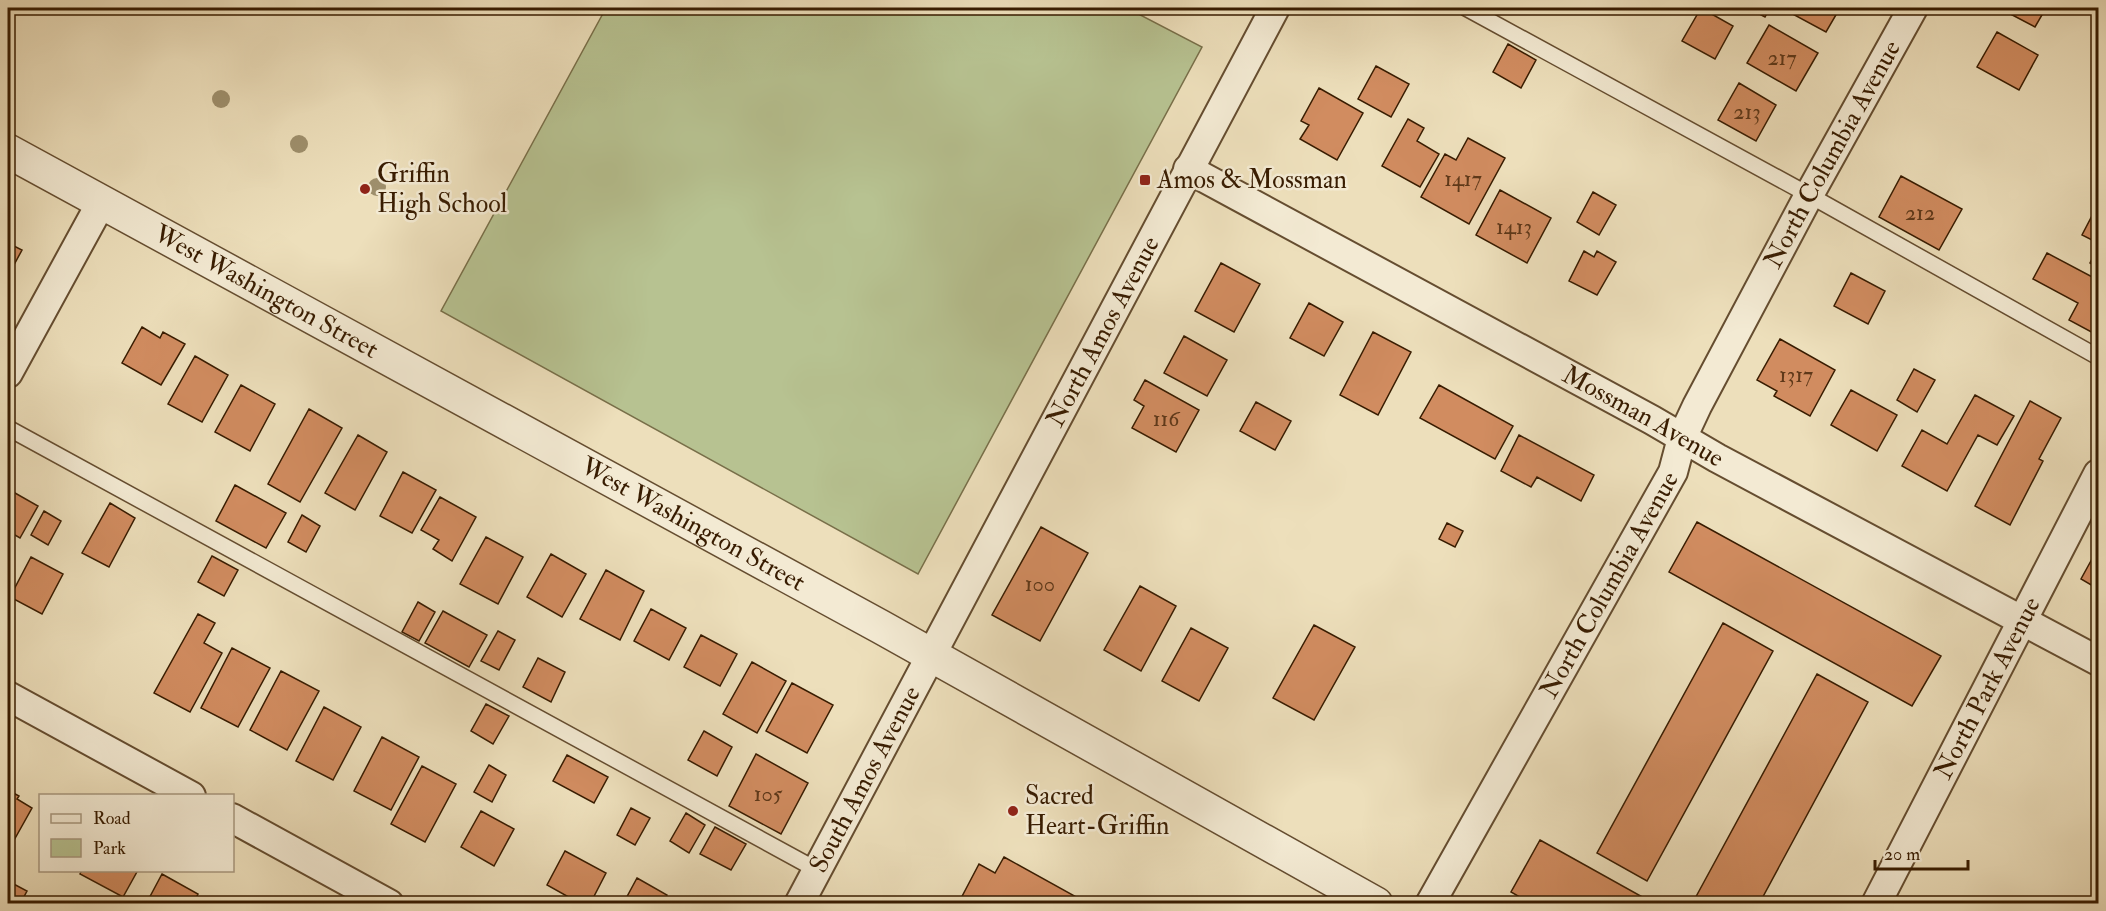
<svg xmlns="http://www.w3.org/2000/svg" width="2106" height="911" font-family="'IM FELL Double Pica',serif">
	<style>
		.green { fill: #b7c291; stroke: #786f49; stroke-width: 1.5 }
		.building { fill: #d18c60; stroke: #381c01; stroke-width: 1.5 }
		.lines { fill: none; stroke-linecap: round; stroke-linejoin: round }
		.service-casing { stroke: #654d30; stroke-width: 18 }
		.minor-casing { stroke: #654d30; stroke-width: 32 }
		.tertiary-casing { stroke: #654d30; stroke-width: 36 }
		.service { stroke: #f3ead3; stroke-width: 15 }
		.minor { stroke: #f3ead3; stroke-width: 28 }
		.tertiary { stroke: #f3ead3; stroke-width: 33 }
		.tree { fill: #9e8f6c }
		.poi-dot { fill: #8f2418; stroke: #f3ead3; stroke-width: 2 }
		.labels { text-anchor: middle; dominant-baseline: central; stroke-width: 5; stroke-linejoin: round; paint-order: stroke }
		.number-label { font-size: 22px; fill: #5e3819 }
		.street-label { font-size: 26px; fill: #381c01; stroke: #f3ead3 }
		.poi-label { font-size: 26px; fill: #381c01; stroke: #f3ead3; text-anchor: start }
	</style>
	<rect width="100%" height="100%" fill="#eddfbb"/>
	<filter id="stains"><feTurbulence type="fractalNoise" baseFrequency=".00333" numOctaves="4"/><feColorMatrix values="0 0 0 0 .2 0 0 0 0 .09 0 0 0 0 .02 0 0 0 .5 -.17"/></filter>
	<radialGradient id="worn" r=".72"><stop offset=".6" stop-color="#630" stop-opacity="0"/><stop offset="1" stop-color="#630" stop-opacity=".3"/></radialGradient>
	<path class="green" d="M606,8H1127L1202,47L918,574L441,311Z"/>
	<path class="building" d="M1701,8L1733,26L1715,59L1682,41Z
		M1748,8H1770L1765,17Z
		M1789,8H1840L1826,32L1787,11Z
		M1999,8H2046L2035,27Z
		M1769,25L1818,53L1796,91L1747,63Z
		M1997,32L2038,55L2019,90L1977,67Z
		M1508,44L1536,60L1521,88L1493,72Z
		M1376,66L1409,84L1391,117L1358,99Z
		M1739,83L1776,105L1756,141L1718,120Z
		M1319,88L1363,113L1337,160L1300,139L1309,125L1301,121Z
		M1408,119L1424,128L1417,141L1439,154L1420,187L1382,166Z
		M1468,138L1505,158L1469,224L1421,197L1445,154L1456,160Z
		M1901,176L1962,209L1939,250L1879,217Z
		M1500,190L1551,218L1527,263L1476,235Z
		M1593,192L1616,205L1599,235L1577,222Z
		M2094,212L2098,215V243L2082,235Z
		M8,243L22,250L8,276Z
		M2098,247V268L2090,263Z
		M1584,251L1594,257L1597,251L1616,262L1597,295L1569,281Z
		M2047,253L2098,280L2097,335L2069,320L2078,303L2033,279Z
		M1221,263L1260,284L1234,332L1195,311Z
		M1851,273L1885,291L1868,324L1834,306Z
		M1309,303L1343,322L1324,356L1290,338Z
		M142,327L160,338L163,332L185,344L161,385L122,363Z
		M1373,332L1411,352L1378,415L1340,395Z
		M1184,336L1227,360L1207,396L1164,373Z
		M1780,339L1835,370L1810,416L1774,396L1777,391L1757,380Z
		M195,356L228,375L202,422L168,404Z
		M1914,369L1935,380L1917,412L1897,400Z
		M1145,380L1199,410L1176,452L1132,428L1144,406L1134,400Z
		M241,385L275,404L250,451L215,432Z
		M1439,385L1513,426L1495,459L1420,418Z
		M1851,390L1897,415L1877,451L1831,425Z
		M1975,395L2014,416L1997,445L1978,435L1947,491L1902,466L1922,430L1947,444Z
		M2030,401L2061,418L2039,459L2043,461L2010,525L1975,506Z
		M1256,402L1291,421L1275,450L1240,431Z
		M309,409L342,428L300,502L268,484Z
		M358,435L387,452L355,510L325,493Z
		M1519,435L1594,475L1581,501L1537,477L1531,487L1501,471Z
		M403,472L436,490L412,533L380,516Z
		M235,485L286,513L266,548L216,521Z
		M8,489L38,506L20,538L8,531Z
		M440,497L476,517L452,561L433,549L439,540L421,530Z
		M110,503L135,518L109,567L82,553Z
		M44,511L61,521L48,545L31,535Z
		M302,515L320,526L306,552L288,542Z
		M1697,522L1941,656L1912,706L1669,572Z
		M1447,523L1463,531L1455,547L1439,539Z
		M1041,527L1088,553L1040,641L992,615Z
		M486,537L523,557L498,604L460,584Z
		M2098,548V589L2081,579Z
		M551,554L586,574L562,617L527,597Z
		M212,556L238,570L224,596L198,582Z
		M31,557L63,574L42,614L10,597Z
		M606,570L644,591L620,640L580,619Z
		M1140,586L1176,606L1141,671L1104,650Z
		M418,602L435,612L419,641L402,632Z
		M651,609L686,628L669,660L634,641Z
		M443,611L487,635L469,667L425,643Z
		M198,614L215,623L204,643L222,653L190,712L154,693Z
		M1723,623L1773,651L1647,881L1597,853Z
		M1314,625L1355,647L1314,720L1273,698Z
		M1191,628L1228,648L1199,701L1162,681Z
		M498,631L515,640L499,670L481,661Z
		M701,635L737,654L720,686L684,667Z
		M232,648L270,668L238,727L201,708Z
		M538,658L565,672L551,702L523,687Z
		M752,662L786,681L757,733L723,714Z
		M281,671L319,691L287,750L250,730Z
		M1817,674L1868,702L1759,904H1692Z
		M792,683L833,705L807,753L766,731Z
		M486,704L509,716L493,744L471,731Z
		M324,707L361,727L333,780L296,761Z
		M704,731L732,747L717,776L688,760Z
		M382,737L419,757L391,810L354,791Z
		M756,754L808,783L781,834L729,806Z
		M567,755L608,777L594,803L553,781Z
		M489,765L506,775L492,802L474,792Z
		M422,766L456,784L425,842L391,824Z
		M8,790L19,796L17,799L32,808L13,842L8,839Z
		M631,808L650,818L635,845L617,835Z
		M481,811L514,829L494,866L461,847Z
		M686,813L705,825L689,853L670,841Z
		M715,827L746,844L731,870L700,854Z
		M1540,840L1655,904H1532L1511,892Z
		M565,851L606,873L590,904H581L547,885Z
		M1004,857L1080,899L1078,904H958L979,864L995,873Z
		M82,870H138L123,897L80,874Z
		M162,874L198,894L193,904H146Z
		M637,878L667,895L663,904H623Z
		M8,881L27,891L20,904H8Z"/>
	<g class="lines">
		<g class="service-casing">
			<path id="service" d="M1466,8L1809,195L2098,357
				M8,428L817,870"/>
		</g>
		<g class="minor-casing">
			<g id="minor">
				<path id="s1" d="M1188,169L1652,420L1717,458L2098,661"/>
				<path d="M8,373L101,203"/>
				<path d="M8,696L191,796"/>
				<path d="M232,818L389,904"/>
				<path id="s2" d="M799,904L1275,8"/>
				<path id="s3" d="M1430,904L1673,472L1682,438L1697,406L1809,195L1913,8"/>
				<path id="s4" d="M1876,904L2098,474"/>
			</g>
		</g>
		<g class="tertiary-casing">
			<g id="tertiary">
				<path id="s5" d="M8,151L881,627L1376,904"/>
			</g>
		</g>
		<use href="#service" class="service"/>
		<use href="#minor" class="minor"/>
		<use href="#tertiary" class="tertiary"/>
	</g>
	<g class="tree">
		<circle cx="221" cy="99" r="9"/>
		<circle cx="299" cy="144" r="9"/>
		<circle cx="377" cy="187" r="9"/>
	</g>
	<g class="poi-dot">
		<rect x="1139" y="174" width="12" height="12" rx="3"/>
		<circle cx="365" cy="189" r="6"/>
		<circle cx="1013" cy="811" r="6"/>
	</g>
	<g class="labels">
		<g class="number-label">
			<text x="1782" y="58">217</text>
			<text x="1747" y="112">213</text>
			<text x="1463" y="179">1417</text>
			<text x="1920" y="213">212</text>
			<text x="1514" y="227">1413</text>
			<text x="1796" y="375">1317</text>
			<text x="1166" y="419">116</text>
			<text x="1040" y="584">100</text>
			<text x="768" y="794">105</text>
		</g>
		<g class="street-label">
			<text stroke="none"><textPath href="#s3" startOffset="852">North Columbia Avenue</textPath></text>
			<text stroke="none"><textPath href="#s5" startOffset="294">West Washington Street</textPath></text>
			<text stroke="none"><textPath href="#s2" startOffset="648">North Amos Avenue</textPath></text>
			<text stroke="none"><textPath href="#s1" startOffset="518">Mossman Avenue</textPath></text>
			<text stroke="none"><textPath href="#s5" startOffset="780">West Washington Street</textPath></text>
			<text stroke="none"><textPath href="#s3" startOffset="366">North Columbia Avenue</textPath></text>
			<text stroke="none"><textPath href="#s4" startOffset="243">North Park Avenue</textPath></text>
			<text stroke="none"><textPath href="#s2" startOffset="141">South Amos Avenue</textPath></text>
		</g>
		<g class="poi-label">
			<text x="377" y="174">Griffin<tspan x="377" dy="30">High School</tspan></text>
			<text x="1157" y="180">Amos &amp; Mossman</text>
			<text x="1025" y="796">Sacred<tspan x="1025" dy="30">Heart-Griffin</tspan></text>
		</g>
	</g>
	<rect width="2106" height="911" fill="none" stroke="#eddfbb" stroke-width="30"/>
	<rect x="9" y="9" width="2088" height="893" fill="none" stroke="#381c01" stroke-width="3"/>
	<rect x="15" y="15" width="2076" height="881" fill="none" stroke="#381c01" stroke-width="1.5"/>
	<rect x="39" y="794" width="195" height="78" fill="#f3ead3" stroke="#a8987f" stroke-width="1.5"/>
	<rect x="51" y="814" width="30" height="9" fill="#f3ead3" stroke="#a8987f" stroke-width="1.5"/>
	<text x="93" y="824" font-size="18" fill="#381c01">Road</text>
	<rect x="51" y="839" width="30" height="18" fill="#b7c291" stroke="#a8987f" stroke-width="1.5"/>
	<text x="93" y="854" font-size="18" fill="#381c01">Park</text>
	<path d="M1875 860v9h93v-9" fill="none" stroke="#381c01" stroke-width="3"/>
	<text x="1884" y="860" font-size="18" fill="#381c01" stroke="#f3ead3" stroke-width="4.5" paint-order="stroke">20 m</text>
	<rect width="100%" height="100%" filter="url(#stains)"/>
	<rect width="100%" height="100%" fill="url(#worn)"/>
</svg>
